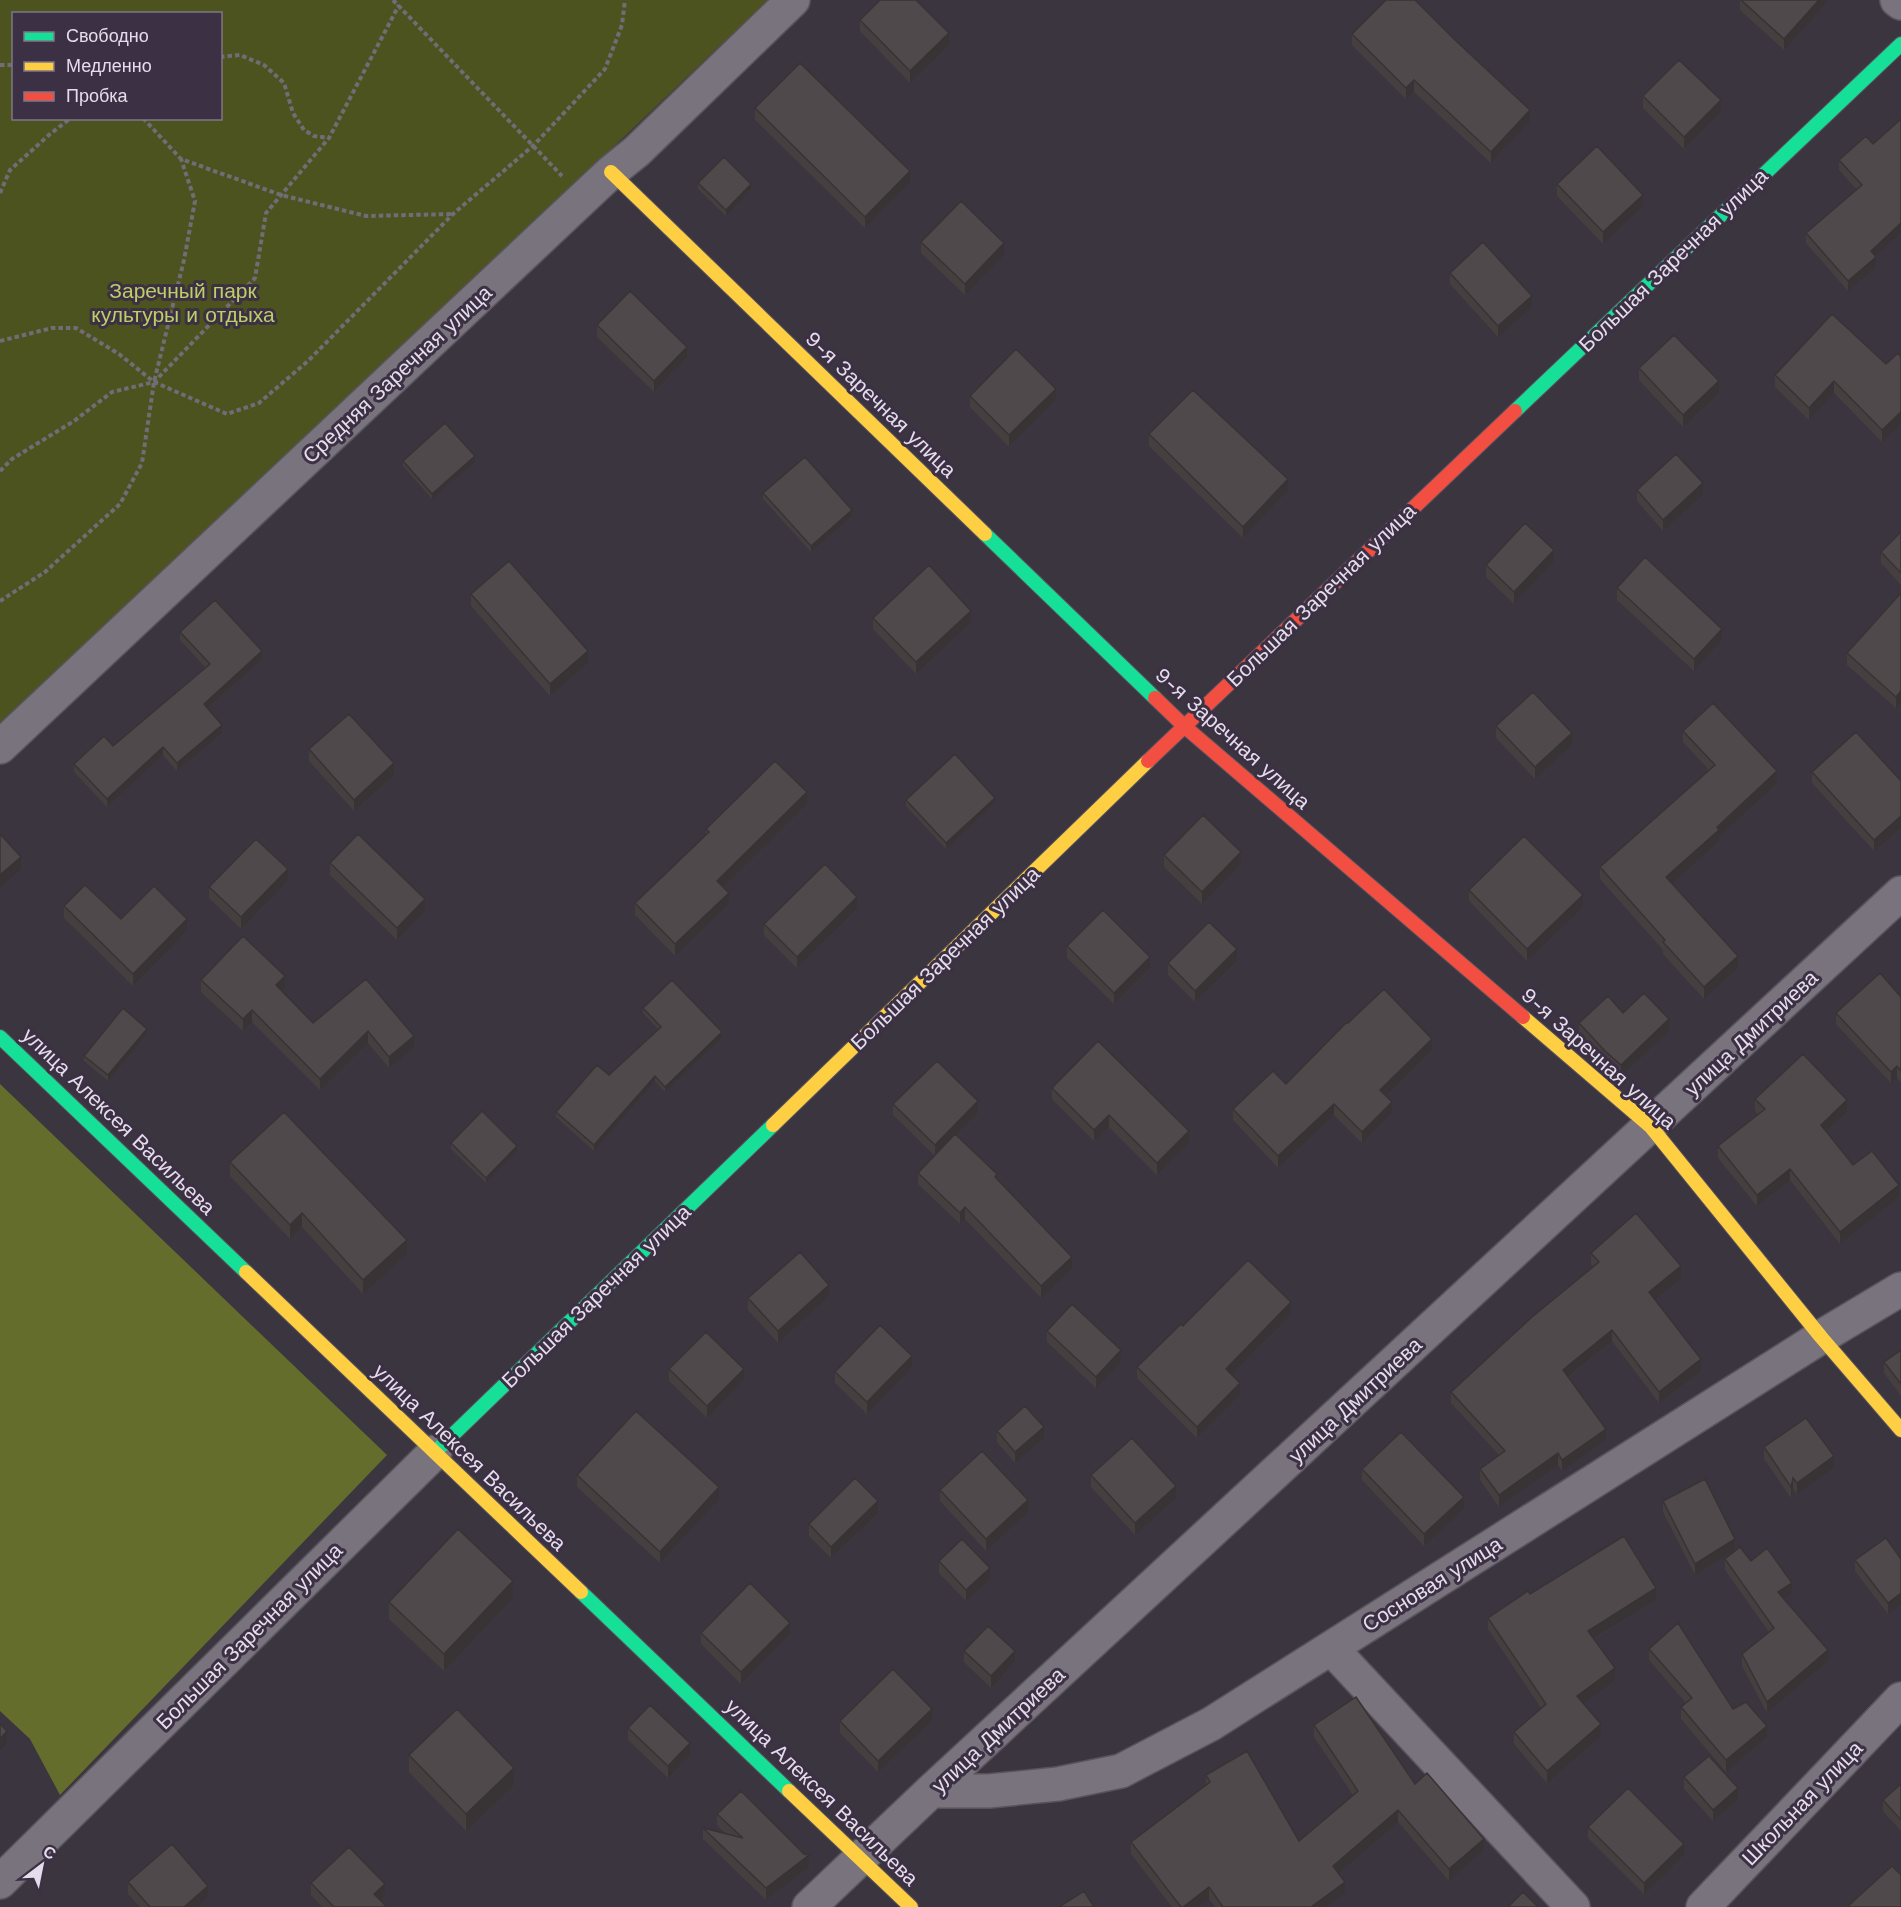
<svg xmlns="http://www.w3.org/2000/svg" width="1901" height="1907" font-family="'Work Sans',sans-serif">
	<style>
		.green { fill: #4d531f; fill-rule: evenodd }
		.forest { fill: #656d2d }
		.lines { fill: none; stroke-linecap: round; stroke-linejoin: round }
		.street-casing { stroke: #59535e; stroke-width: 36 }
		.fast-casing { stroke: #59535e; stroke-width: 16 }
		.slow-casing { stroke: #59535e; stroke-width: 16 }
		.jam-casing { stroke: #59535e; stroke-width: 16 }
		.path { stroke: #716c75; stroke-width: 4; stroke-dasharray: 4.5 3; stroke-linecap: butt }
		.street { stroke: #78737c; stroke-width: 33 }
		.fast { stroke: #16e098; stroke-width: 14 }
		.slow { stroke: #ffcf43; stroke-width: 14 }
		.jam { stroke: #f24e42; stroke-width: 14 }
		.wall { fill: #453f40 }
		.shaded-wall { fill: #383334 }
		.building { fill: #50494b; stroke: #383334; stroke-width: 1.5 }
		.labels { text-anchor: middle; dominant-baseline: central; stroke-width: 6; stroke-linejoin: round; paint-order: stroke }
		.street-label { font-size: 21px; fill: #e5ddeb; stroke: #3c3045 }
		.park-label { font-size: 21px; fill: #bdce66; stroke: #3c3045 }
	</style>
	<rect width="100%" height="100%" fill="#3b3540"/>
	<path class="green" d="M0,0H768L0,730ZM14,14H220V118H14Z"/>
	<path class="forest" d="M0,1084L387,1455L60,1795L30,1739L0,1711Z"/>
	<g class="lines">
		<g class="street-casing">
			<path id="street" d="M1897,0L1901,3
				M0,747L611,172L637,151L793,0
				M1331,1648L1573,1907
				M931,1791H989L1058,1784L1121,1771L1211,1724L1821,1337L1901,1289
				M0,1882L435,1452
				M809,1907L931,1791L1901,893
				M1703,1907L1901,1699"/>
		</g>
		<g class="fast-casing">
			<path id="fast" d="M1515,411L1901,44
				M985,534L1155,698
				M0,1037L246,1272
				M435,1452L773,1125
				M581,1592L789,1791"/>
		</g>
		<g class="slow-casing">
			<path id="slow" d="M611,172L985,534
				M1523,1017L1651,1127L1821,1337L1901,1430
				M773,1125L1148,761
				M246,1272L581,1592
				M789,1791L911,1907"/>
		</g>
		<g class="jam-casing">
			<path id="jam" d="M1155,698L1184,726L1523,1017
				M1148,761L1515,411"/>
		</g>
		<path class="path" d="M393,0L562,176
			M220,57L240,55L264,65L284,83L293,113L304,130L314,136L329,138
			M0,65H14
			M143,118L181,159L281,195L366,216L452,214
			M0,193L10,170L50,134L71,118
			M0,341L52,328H76L119,354L154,382L227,414L259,403L308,361L453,214L534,145L605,69L622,25L625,0
			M0,471L12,459L74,421L112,392L154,382L255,278L266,213L329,138L399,5
			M0,601L45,572L120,504L142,463L154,382L184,260L195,201L181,159"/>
		<use href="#street" class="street"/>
		<use href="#fast" class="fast"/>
		<use href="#slow" class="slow"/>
		<use href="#jam" class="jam"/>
	</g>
	<path class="wall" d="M1740,0H1829L1784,50L1740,10Z
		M860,20L949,45L910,83L860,31Z
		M1352,34L1530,121L1491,163L1414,92L1406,99L1352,45Z
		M1643,96L1721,112L1684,149L1643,108Z
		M755,108L910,183L865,228L755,120Z
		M1866,136L1876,267L1848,291L1806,243V233L1857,190L1839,170V160Z
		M698,183L751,190L726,216L698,189Z
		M1557,184L1643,206L1603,244L1557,196Z
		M921,242L1004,255L965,295L921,253Z
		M1450,273L1532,307L1498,337L1450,284Z
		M597,325L687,358L654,392L597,337Z
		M1886,364L1882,442L1834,393L1809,420L1775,387V375Z
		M1639,368L1719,393L1683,427L1639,380Z
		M970,396L1056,400L1009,447L970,407Z
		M1149,434L1288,490L1243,538L1149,446Z
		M403,461L475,462L432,499L403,466Z
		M1637,490L1703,495L1663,531L1637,501Z
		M763,493L852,516L811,552L763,499Z
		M1901,532V585L1881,563V552Z
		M1554,561L1514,604L1486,577V565Z
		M1617,588L1722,640L1694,671L1617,600Z
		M1901,593L1896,708L1847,665V653Z
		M471,594L588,663L550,696L471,606Z
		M873,618L971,622L916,674L873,629Z
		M180,632L262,659L208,709L222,733L177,771L163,755L107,807L74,772V764L113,746L206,668L180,640Z
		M1496,726L1572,745L1535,779L1496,738Z
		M1683,731L1777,783L1719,837V841L1671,884L1738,968L1704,999L1663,954V950L1600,879V867L1709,770L1683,742Z
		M309,749L394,775L354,811L309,761Z
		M1812,772L1901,781L1874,851L1812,783Z
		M906,800L995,803L946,849L906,806Z
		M807,804L723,887L729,904L675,956L635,915V903L706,835V829Z
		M1164,855L1241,864L1202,904L1164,867Z
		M330,863L425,911L397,940L330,875Z
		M288,881L241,929L209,898V887Z
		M1469,890L1583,907L1527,961L1469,901Z
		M64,906L121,919L187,931L133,986L64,918Z
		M857,909L797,968L764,935V924Z
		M1067,946L1150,968L1114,1004L1067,958Z
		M1237,961L1195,1002L1168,975V963Z
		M366,979L414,1048L389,1068L368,1043L320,1090L252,1022L243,1031L201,992V980L285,987L281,991L313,1023Z
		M1901,997V1082L1897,1078L1891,1083L1836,1024V1013Z
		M643,1008L722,1038L665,1092L655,1081L594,1151L556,1117V1112L609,1075L658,1029L643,1013Z
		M1623,1013L1669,1031L1621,1076L1605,1062L1579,1035V1023Z
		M147,1034L108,1081L84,1061V1056Z
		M1432,1050L1386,1096L1392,1113L1362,1143L1334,1115L1278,1168L1233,1120V1109L1286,1084Z
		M1052,1088L1189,1142L1157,1175L1109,1127L1094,1141L1052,1099Z
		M1755,1099L1847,1112L1826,1132L1853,1165L1899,1197L1840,1244L1790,1180L1757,1206L1718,1158V1146L1758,1114L1755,1111Z
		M893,1104L978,1113L956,1135L997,1179L1072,1269L1041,1298L965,1219L960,1224L918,1184V1173L935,1156L893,1115Z
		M451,1143L517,1151L486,1183L451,1149Z
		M230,1162L407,1254L363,1294L302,1227L290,1239L230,1176Z
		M1591,1253L1681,1278L1654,1299L1701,1371L1659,1403L1612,1341L1569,1377L1606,1440L1562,1471L1558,1465L1499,1507L1480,1480V1469L1499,1455L1451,1403V1392L1593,1267L1591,1264Z
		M829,1296L778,1343L748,1310V1298Z
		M1291,1314L1232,1375L1240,1395L1197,1438L1137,1378V1367L1183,1326Z
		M1047,1331L1121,1362L1096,1388L1047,1342Z
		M1901,1350V1396L1884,1373V1362Z
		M912,1367L867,1414L835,1383V1372Z
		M669,1369L744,1380L707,1418L669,1381Z
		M997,1431L1044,1438L1015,1463L997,1442Z
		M1764,1447L1834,1468L1797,1494L1793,1489L1791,1498L1764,1459Z
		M1362,1469L1464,1509L1424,1546L1362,1480Z
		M577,1475L719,1499L660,1563L577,1487Z
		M1091,1475L1176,1498L1135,1535L1091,1487Z
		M940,1490L1028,1512L986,1551L940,1501Z
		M1663,1501L1735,1550L1695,1575L1663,1512Z
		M878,1513L831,1558L809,1536V1524Z
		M1725,1559L1751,1561L1792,1594L1785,1600L1828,1661L1767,1713L1742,1666V1654L1769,1632L1725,1570Z
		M1901,1559L1888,1614L1855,1571V1560Z
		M939,1561L990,1579L966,1601L939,1573Z
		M1530,1594L1656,1600L1594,1639L1615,1680L1583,1703L1601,1736L1547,1783L1514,1744V1732L1541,1708L1488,1629V1618Z
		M513,1598L444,1671L389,1619V1602Z
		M701,1633L790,1634L741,1684L701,1644Z
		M1649,1649L1733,1709L1767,1737L1726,1772L1681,1719V1707L1686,1703L1649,1660Z
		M964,1651L1015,1662L991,1688L964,1662Z
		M840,1721H932L878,1772L840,1733Z
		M1314,1725L1415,1784L1484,1850L1449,1881L1398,1822L1338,1873L1345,1893L1327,1907H1215L1209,1899L1198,1907H1172L1131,1854V1842L1206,1785V1775L1299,1841L1353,1795L1314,1737Z
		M628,1728L690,1755L668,1778L628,1740Z
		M409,1755L514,1785L466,1831L409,1772Z
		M1684,1777L1738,1799L1713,1821L1684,1789Z
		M1901,1784V1831L1883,1811V1800Z
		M717,1814L809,1867L766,1900L703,1839V1828L726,1834L717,1825Z
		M1588,1827L1684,1855L1644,1894L1588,1838Z
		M128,1882L208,1897L197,1907H140L128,1894Z
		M311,1883L385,1896L380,1900L387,1907H322L311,1895Z"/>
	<path class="shaded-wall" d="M1819,0H1829L1784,50V39Z
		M949,33V45L910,83V71Z
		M1414,80V92L1406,99V88Z
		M1721,100V112L1684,149V137Z
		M1530,110V121L1491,163V152Z
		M910,171V183L865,228V217Z
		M751,184V190L726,216V210Z
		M1643,195V206L1603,244V232Z
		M1901,223V233L1871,260V251Z
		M1004,243V255L965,295V284Z
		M1876,257V267L1848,291V281Z
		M1532,296V307L1498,337V326Z
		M687,347V358L654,392V381Z
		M1719,381V393L1683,427V415Z
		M1834,381V393L1809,420V408Z
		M1056,389V400L1009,447V435Z
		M1901,412V424L1882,442V430Z
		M475,456V462L432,499V494Z
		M1288,479V490L1243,538V527Z
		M1703,483V495L1663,531V520Z
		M852,510V516L811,552V546Z
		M1554,550V561L1514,604V592Z
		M971,611V622L916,674V662Z
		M1722,629V640L1694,671V659Z
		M262,651V659L204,712V704Z
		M588,651V663L550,696V684Z
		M1901,691V703L1896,708V697Z
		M222,725V733L177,771V763Z
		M1572,733V745L1535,779V767Z
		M163,747V755L107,807V799Z
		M394,763V775L354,811V800Z
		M1777,771V783L1719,837V841L1666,889V877Z
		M807,792V804L717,893V881Z
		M995,798V803L946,849V843Z
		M1901,816V827L1874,851V840Z
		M1241,852V864L1202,904V892Z
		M21,857V869L0,887V875Z
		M288,869V881L241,929V917Z
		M729,893V904L675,956V944Z
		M1583,895V907L1527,961V949Z
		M857,897V909L797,968V957Z
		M425,899V911L397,940V928Z
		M187,919V931L133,986V974Z
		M1237,949V961L1195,1002V991Z
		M1738,956V968L1704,999V987Z
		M1150,957V968L1114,1004V993Z
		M285,976V987L276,997V985Z
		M252,1010V1022L243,1031V1019Z
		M1669,1019V1031L1621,1076V1065Z
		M147,1029V1034L108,1081V1075Z
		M368,1031V1043L320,1090V1079Z
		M722,1032V1038L665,1092V1087Z
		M414,1036V1048L389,1068V1057Z
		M1432,1039V1050L1380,1102V1090Z
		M1897,1066V1078L1891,1083V1072Z
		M655,1076V1081L594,1151V1145Z
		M1847,1100V1112L1821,1136V1125Z
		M978,1101V1113L935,1156V1145Z
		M1392,1102V1113L1362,1143V1132Z
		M1334,1104V1115L1278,1168V1156Z
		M1109,1115V1127L1094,1141V1130Z
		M1189,1131V1142L1157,1175V1163Z
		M517,1146V1151L486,1183V1178Z
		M1790,1169V1180L1757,1206V1195Z
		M1899,1185V1197L1840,1244V1232Z
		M965,1207V1219L960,1224V1213Z
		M302,1213V1227L290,1239V1225Z
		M407,1240V1254L363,1294V1280Z
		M1072,1257V1269L1041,1298V1286Z
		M1681,1266V1278L1649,1304V1292Z
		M829,1285V1296L778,1343V1331Z
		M1291,1302V1314L1226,1381V1369Z
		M1612,1330V1341L1563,1381V1370Z
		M1121,1350V1362L1096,1388V1377Z
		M912,1356V1367L867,1414V1402Z
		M1701,1359V1371L1659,1403V1392Z
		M744,1369V1380L707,1418V1406Z
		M1240,1383V1395L1197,1438V1427Z
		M1044,1427V1438L1015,1463V1452Z
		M1606,1429V1440L1562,1471V1460Z
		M1558,1453V1465L1499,1507V1495Z
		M1834,1456V1468L1797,1494V1483Z
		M1793,1478V1489L1791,1498V1487Z
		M1176,1486V1498L1135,1535V1523Z
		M719,1487V1499L660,1563V1552Z
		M1464,1497V1509L1424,1546V1534Z
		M1028,1500V1512L986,1551V1539Z
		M878,1501V1513L831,1558V1547Z
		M1735,1539V1550L1695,1575V1564Z
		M990,1568V1579L966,1601V1590Z
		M513,1581V1598L444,1671V1654Z
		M1792,1583V1594L1778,1604V1592Z
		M1656,1588V1600L1588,1642V1631Z
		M1901,1593V1605L1888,1614V1603Z
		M790,1623V1634L741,1684V1672Z
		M1828,1650V1661L1767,1713V1702Z
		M1015,1651V1662L991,1688V1676Z
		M1615,1668V1680L1577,1708V1696Z
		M932,1709V1721L878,1772V1761Z
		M1601,1724V1736L1547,1783V1771Z
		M1767,1726V1737L1726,1772V1760Z
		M7,1731V1743L0,1750V1739Z
		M690,1743V1755L668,1778V1766Z
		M514,1768V1785L466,1831V1814Z
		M1738,1788V1799L1713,1821V1810Z
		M1398,1810V1822L1333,1878V1866Z
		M1484,1839V1850L1449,1881V1869Z
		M1684,1844V1855L1644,1894V1883Z
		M809,1855V1867L766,1900V1888Z
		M1345,1882V1893L1327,1907H1311Z
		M385,1884V1896L374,1905V1894Z
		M208,1886V1897L197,1907H184Z
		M1209,1887V1899L1198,1907H1183Z"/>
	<path class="building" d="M880,0H916L949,33L910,71L860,20Z
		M1386,0H1415L1455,40L1530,110L1491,152L1414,80L1406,88L1352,34Z
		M1741,0H1819L1784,39Z
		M1679,60L1721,100L1684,137L1643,96Z
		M800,63L910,171L865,217L755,108Z
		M1901,119V223L1871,251L1876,257L1848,281L1806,233L1862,185L1839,160L1866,136L1873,144Z
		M1597,146L1643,195L1603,232L1557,184Z
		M724,157L751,184L726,210L698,183Z
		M961,201L1004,243L965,284L921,242Z
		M1483,242L1532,296L1498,326L1450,273Z
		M630,291L687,347L654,381L597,325Z
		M1832,314L1886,364L1898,353L1901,357V412L1882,430L1834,381L1809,408L1775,375Z
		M1674,335L1719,381L1683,415L1639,368Z
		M1016,349L1056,389L1009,435L970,396Z
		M1193,390L1288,479L1243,527L1149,434Z
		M445,423L475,456L432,494L403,461Z
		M1676,454L1703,483L1663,520L1637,490Z
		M805,457L852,510L811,546L763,493Z
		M1525,523L1554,550L1514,592L1486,565Z
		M1901,532V573L1881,552Z
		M1645,557L1722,629L1694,659L1617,588Z
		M509,561L588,651L550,684L471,594Z
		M929,565L971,611L916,662L873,618Z
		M1901,593V691L1896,697L1847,653Z
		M215,600L262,651L204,704L222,725L177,763L163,747L107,799L74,764L104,736L113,746L210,664L180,632Z
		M1533,692L1572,733L1535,767L1496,726Z
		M1713,703L1777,771L1717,827L1719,830L1666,877L1738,956L1704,987L1663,942L1665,940L1600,867L1715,765L1683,731Z
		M349,714L394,763L354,800L309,749Z
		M1856,732L1901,781V816L1874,840L1812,772Z
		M955,754L995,798L946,843L906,800Z
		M775,761L807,792L717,881L729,893L675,944L635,903L709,832L706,829Z
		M1203,815L1241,852L1202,892L1164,855Z
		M0,834L21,857L0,875Z
		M358,834L425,899L397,928L330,863Z
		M1524,836L1583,895L1527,949L1469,890Z
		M256,839L288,869L241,917L209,887Z
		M825,864L857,897L797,957L764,924Z
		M85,885L121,919L154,886L187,919L133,974L64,906Z
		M1103,910L1150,957L1114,993L1067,946Z
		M1209,922L1237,949L1195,991L1168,963Z
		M243,936L285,976L276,985L313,1023L366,979L414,1036L389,1057L368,1031L320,1079L252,1010L243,1019L201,980Z
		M1880,973L1901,997V1071L1897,1066L1891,1072L1836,1013Z
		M672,980L722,1032L665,1087L655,1076L594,1145L556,1112L597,1065L609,1075L661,1027L643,1008Z
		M1384,989L1432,1039L1380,1090L1392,1102L1362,1132L1334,1104L1278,1156L1233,1109L1273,1071L1286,1084L1346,1023H1348Z
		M1644,993L1669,1019L1621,1065L1605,1051L1579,1023L1608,996L1623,1013Z
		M123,1008L147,1029L108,1075L84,1056Z
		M1098,1041L1189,1131L1157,1163L1109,1115L1094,1130L1052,1088Z
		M1803,1054L1847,1100L1821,1125L1853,1165L1872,1151L1899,1185L1840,1232L1790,1169L1757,1195L1718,1146L1765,1109L1755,1099Z
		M937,1061L978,1101L935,1145L893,1104Z
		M482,1111L517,1146L486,1178L451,1143Z
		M284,1112L407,1240L363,1280L302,1213L290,1225L230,1162Z
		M955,1134L997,1174L995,1177L1072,1257L1041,1286L965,1207L960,1213L918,1173Z
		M1636,1213L1681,1266L1649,1292L1701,1359L1659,1392L1612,1330L1563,1370L1606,1429L1562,1460L1558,1453L1499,1495L1480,1469L1505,1451L1451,1392L1532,1317L1599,1262L1591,1253Z
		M800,1252L829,1285L778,1331L748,1298Z
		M1248,1260L1291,1302L1226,1369L1240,1383L1197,1427L1137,1367L1181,1324L1183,1326Z
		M1072,1304L1121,1350L1096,1377L1047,1331Z
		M880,1325L912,1356L867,1402L835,1372Z
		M706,1332L744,1369L707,1406L669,1369Z
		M1901,1350V1384L1884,1362Z
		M1025,1406L1044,1427L1015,1452L997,1431Z
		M636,1411L719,1487L660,1552L577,1475Z
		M1806,1418L1834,1456L1797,1483L1793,1478L1791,1487L1764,1447Z
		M1401,1432L1464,1497L1424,1534L1362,1469Z
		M1132,1438L1176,1486L1135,1523L1091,1475Z
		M982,1451L1028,1500L986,1539L940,1490Z
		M855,1478L878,1501L831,1547L809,1524Z
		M1705,1479L1735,1539L1695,1564L1663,1501Z
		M458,1529L513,1581L444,1654L389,1602Z
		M1624,1536L1656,1588L1588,1631L1615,1668L1577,1696L1601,1724L1547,1771L1514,1732L1546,1704L1488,1618L1528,1591L1530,1594Z
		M1886,1538L1901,1559V1593L1888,1603L1855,1560Z
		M962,1539L990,1568L966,1590L939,1561Z
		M1740,1547L1751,1561L1767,1548L1792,1583L1778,1592L1828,1650L1767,1702L1742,1654L1774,1628L1725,1559Z
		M750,1583L790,1623L741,1672L701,1633Z
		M1678,1623L1733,1709L1746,1702L1767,1726L1726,1760L1681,1707L1692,1698L1649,1649Z
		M988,1626L1015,1651L991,1676L964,1651Z
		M893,1669L932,1709L878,1761L840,1721Z
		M1356,1697L1415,1784L1427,1773L1484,1839L1449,1869L1398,1810L1333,1866L1345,1882L1311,1907H1223L1209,1887L1183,1907H1181L1131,1842L1210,1782L1206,1775L1247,1751L1299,1841L1358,1791L1314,1725Z
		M650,1705L690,1743L668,1766L628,1728Z
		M457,1709L514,1768L466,1814L409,1755Z
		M0,1724L7,1731L0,1739Z
		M1709,1756L1738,1788L1713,1810L1684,1777Z
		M1901,1784V1820L1883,1800Z
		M1628,1788L1684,1844L1644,1883L1588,1827Z
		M741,1791L804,1854L809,1855L766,1888L703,1828L743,1838L717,1814Z
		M172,1844L208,1886L184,1907H150L128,1882Z
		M349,1847L385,1884L374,1894L387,1907H334L311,1883Z
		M1892,1866L1901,1875V1907H1847Z
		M1084,1891L1094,1907H1059Z
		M1523,1892L1538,1907H1508Z"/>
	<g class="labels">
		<g class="street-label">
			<text transform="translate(1673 260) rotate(-44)">Большая Заречная улица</text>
			<text transform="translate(397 374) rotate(-43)">Средняя Заречная улица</text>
			<text transform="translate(881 404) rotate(44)">9-я Заречная улица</text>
			<text transform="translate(1321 595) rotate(-44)">Большая Заречная улица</text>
			<text transform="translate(1233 738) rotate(42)">9-я Заречная улица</text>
			<text transform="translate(945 958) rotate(-44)">Большая Заречная улица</text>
			<text transform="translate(1751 1033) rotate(-43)">улица Дмитриева</text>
			<text transform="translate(1599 1058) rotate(42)">9-я Заречная улица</text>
			<text transform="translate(119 1121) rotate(44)">улица Алексея Васильева</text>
			<text transform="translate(596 1296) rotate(-44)">Большая Заречная улица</text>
			<text transform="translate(1355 1400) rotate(-43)">улица Дмитриева</text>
			<text transform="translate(470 1457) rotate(44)">улица Алексея Васильева</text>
			<text transform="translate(1432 1584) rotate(-32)">Сосновая улица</text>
			<text transform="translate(249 1636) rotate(-45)">Большая Заречная улица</text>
			<text transform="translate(998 1730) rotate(-43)">улица Дмитриева</text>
			<text transform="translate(822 1792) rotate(44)">улица Алексея Васильева</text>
			<text transform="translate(1802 1803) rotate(-46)">Школьная улица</text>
		</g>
		<g class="park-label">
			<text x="183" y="290">Заречный парк<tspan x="183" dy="24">культуры и отдыха</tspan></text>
		</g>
	</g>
	<rect x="12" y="12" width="210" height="108" fill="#3c3045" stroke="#807587" stroke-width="1.5"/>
	<rect x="24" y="32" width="30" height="9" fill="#16e098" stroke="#807587" stroke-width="1.5"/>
	<text x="66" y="42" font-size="18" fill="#e5ddeb">Свободно</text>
	<rect x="24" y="62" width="30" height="9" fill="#ffcf43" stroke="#807587" stroke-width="1.5"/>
	<text x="66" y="72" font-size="18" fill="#e5ddeb">Медленно</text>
	<rect x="24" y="92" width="30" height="9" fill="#f24e42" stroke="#807587" stroke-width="1.5"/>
	<text x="66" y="102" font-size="18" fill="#e5ddeb">Пробка</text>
	<g transform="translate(42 1865) rotate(32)" stroke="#3c3045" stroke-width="4.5" paint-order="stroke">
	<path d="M0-4.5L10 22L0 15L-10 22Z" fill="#e5ddeb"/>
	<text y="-9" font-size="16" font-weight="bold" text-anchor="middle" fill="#e5ddeb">С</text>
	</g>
</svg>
